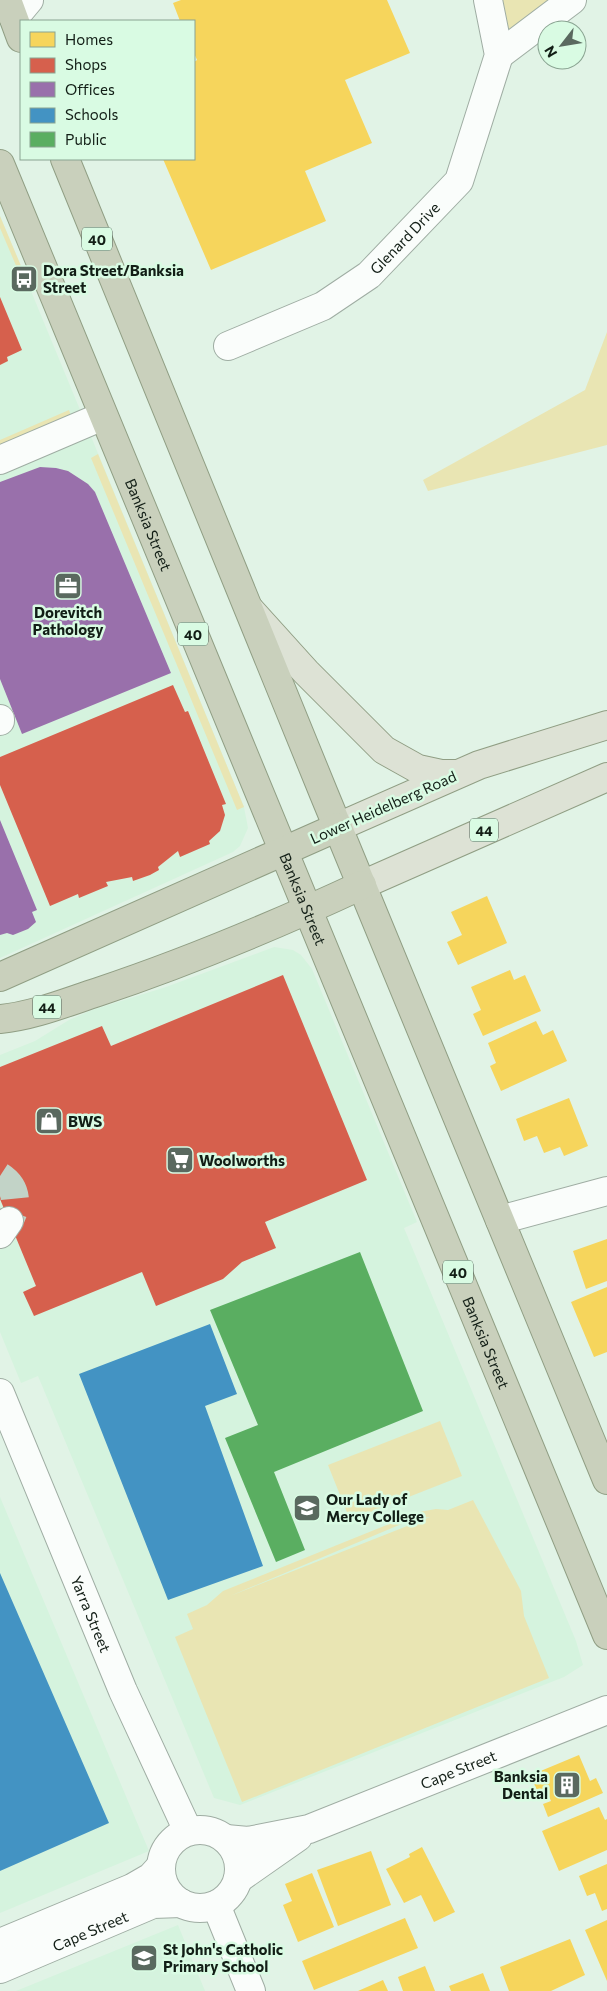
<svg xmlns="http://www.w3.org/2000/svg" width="607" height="1991" font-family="Commissioner,sans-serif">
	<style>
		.built { fill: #d5f3de }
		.green { fill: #e9e5b3; fill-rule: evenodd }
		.homes { fill: #f6d55c }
		.shops { fill: #d6604d }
		.offices { fill: #9970ab }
		.schools { fill: #4393c3 }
		.public { fill: #5aae61 }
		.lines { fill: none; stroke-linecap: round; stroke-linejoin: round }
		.minor-tunnel { stroke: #c2d3c7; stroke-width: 28; stroke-dasharray: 28 14; stroke-linecap: butt }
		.minor-casing { stroke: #9fada3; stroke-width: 30 }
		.major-casing { stroke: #909e84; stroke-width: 30 }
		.highway-casing { stroke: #909e84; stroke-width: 30 }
		.minor { stroke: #fafdfb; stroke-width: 28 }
		.major { stroke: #dde2d5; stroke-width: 28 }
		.highway { stroke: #c9d0bc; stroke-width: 28 }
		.labels { text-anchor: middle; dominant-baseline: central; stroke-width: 5; stroke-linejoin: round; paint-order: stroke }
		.shield { fill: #d9fbe3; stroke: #4e6054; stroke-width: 1 }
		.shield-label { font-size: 14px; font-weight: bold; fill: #121e16 }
		.street-label { font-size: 15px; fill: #121e16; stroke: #d9fbe3 }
		.poi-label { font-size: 15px; font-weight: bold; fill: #121e16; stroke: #d9fbe3; text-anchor: start }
	</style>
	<rect width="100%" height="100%" fill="#e1f3e6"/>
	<path class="built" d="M0,216L244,807L248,828L240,846L233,852L0,958Z
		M274,947L293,950L301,955L312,969L417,1222L404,1228L576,1641L583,1665L564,1677L240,1805L214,1798L38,1376L21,1383L0,1332V1055L35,1041L69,1020L92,1010L166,987Z
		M0,1497L149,1851L0,1913Z
		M178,1925L205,1991H16Z"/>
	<path class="green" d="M493,0H562L503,44Z
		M0,216L24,273L20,275L0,228Z
		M607,332V445L428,491L423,480L585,390Z
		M69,410L72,419L0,449V440Z
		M98,454L244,807L237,810L91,458Z
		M440,1421L462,1476L350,1520L328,1465Z
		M473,1500L521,1591L524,1616L549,1678L242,1802L175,1637L193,1629L187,1614L207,1605L223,1591L419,1512L436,1509L448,1510ZM430,1517L230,1596L411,1520Z"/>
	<path class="homes" d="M181,0H387L410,53L345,80L372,143L305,171L326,221L211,270L163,159H194V62L197,60L194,53V21H180L173,3Z
		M487,896L507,943L458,965L447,942L462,935L451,912Z
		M510,970L514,980L525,975L541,1011L483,1036L473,1014L481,1010L471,987Z
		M536,1021L543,1035L553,1030L567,1061L501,1091L490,1066L496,1063L488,1043Z
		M569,1098L588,1146L564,1156L560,1147L544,1153L537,1136L524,1141L516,1119Z
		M607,1239V1281L586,1289L573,1251Z
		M607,1287V1352L594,1357L571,1302Z
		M579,1755L590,1781L596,1778L603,1793L548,1817L543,1804L551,1801L545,1788L537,1792L531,1775Z
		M599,1807L605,1820L607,1819V1850L559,1871L542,1831Z
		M422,1847L455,1912L434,1922L421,1895L404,1903L386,1869L410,1857L409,1854Z
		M371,1851L391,1905L338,1926L317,1870Z
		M607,1864V1909L602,1911L595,1893L587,1896L579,1876Z
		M312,1873L334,1927L298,1942L283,1905L292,1901L285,1884Z
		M405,1918L418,1948L314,1990L302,1961Z
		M607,1920V1981L585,1930Z
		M570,1939L585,1975L551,1991H509L500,1967Z
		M425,1966L435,1991H403L398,1977Z
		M483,1973L490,1991H451L449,1986Z
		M383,1980L388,1991H358Z"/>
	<path class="shops" d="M0,297L22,350L7,357L8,361L0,365Z
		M173,685L185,712L188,711L226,804L222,805L225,815L220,831L209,841L210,844L180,857L178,851L158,867L159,870L150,875L133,881L132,877L106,882L108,886L79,898L78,894L50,906L0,785V757Z
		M283,975L367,1180L265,1222L276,1248L242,1262L223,1279L156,1306L142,1272L34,1316L23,1292L36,1286L0,1199V1067L102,1026L111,1046Z"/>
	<path class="offices" d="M40,467L56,468L68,471L88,484L95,492L171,673L22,734L0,679V482Z
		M0,820L37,910L32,912L36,922L28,929L13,935L7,933L0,935Z"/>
	<path class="schools" d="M210,1324L237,1394L205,1406L263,1566L168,1600L79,1374Z
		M0,1573L109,1823L0,1871Z"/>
	<path class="public" d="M360,1252L423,1411L274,1472L305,1550L276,1562L225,1438L258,1425L210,1310Z"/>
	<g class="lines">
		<path class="minor-tunnel" d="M0,1176C17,1187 19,1205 9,1221"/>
		<g class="minor-casing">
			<g id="minor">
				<path d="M14,18L29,0"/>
				<path d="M499,55L572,0"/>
				<path id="s1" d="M228,346L323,306L369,275L459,181L499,55L488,0"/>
				<path d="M0,460L103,416"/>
				<path d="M0,719V721"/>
				<path d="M500,1220L607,1191"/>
				<path d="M0,1234L9,1221"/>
				<path id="s2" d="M0,1393L123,1691L188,1831"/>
				<circle cx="200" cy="1869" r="39"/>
				<path id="s3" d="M226,1839L248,1841L309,1829L607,1710"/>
				<path d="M238,1879L298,1837"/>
				<path d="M216,1905L251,1991"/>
				<path d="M0,1943L132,1888L151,1877L161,1866"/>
				<path id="s4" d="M0,1969L153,1904L181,1903"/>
			</g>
		</g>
		<g class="major-casing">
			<path id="major" d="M250,610L306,672L384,750L418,769L441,774H457
				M338,827L479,765L607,725
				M362,885L607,777"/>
		</g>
		<g class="highway-casing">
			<g id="highway">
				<path d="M7,0L21,38"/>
				<path d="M65,159L324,794L607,1480"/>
				<path id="s5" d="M0,164L607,1635"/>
				<path d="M0,977L338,827"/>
				<path d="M0,1019C33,1016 67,1002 98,992C188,962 276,925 362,885"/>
			</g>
		</g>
		<use href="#minor" class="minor"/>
		<use href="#major" class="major"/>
		<use href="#highway" class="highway"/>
	</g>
	<defs>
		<g id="bus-square" transform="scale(1.4375)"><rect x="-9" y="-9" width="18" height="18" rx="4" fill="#5a695f" stroke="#d9fbe3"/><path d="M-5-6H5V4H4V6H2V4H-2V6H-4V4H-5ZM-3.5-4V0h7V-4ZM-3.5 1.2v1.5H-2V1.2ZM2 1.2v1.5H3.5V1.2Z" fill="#fff"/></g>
		<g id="office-square" transform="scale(1.4375)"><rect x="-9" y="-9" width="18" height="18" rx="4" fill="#5a695f" stroke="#d9fbe3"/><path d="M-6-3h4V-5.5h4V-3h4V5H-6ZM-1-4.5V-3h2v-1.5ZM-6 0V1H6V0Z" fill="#fff"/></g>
		<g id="shop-square" transform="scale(1.4375)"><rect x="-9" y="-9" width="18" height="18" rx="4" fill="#5a695f" stroke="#d9fbe3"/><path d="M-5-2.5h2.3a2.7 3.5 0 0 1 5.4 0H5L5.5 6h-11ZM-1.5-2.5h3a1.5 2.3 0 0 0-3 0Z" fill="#fff"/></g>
		<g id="supermarket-square" transform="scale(1.4375)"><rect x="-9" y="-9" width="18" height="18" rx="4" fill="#5a695f" stroke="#d9fbe3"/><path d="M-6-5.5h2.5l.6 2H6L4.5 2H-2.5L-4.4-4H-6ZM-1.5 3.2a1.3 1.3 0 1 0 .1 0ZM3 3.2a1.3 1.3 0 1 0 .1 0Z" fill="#fff"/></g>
		<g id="school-square" transform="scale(1.4375)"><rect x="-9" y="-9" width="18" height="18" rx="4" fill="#5a695f" stroke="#d9fbe3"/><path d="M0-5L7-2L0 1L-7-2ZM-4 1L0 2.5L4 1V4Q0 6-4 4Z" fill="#fff"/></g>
		<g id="building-square" transform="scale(1.4375)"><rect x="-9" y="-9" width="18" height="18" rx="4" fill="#5a695f" stroke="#d9fbe3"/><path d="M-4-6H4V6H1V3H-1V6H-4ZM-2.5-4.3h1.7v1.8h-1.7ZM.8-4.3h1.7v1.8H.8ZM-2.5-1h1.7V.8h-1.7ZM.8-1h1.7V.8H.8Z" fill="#fff"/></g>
	</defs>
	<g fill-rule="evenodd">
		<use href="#bus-square" x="24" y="279"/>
		<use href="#office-square" x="68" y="586"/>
		<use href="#shop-square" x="49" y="1121"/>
		<use href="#supermarket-square" x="180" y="1160"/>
		<use href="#school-square" x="307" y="1508"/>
		<use href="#building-square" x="567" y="1785"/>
		<use href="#school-square" x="144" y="1958"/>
	</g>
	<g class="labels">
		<g class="shield">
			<rect x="82" y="227.5" width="30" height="23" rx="4"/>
			<rect x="178" y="622.5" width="30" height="23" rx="4"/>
			<rect x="470" y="818.5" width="28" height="23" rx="4"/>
			<rect x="33" y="995.5" width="28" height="23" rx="4"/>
			<rect x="443" y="1260.5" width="30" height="23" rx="4"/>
		</g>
		<g class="shield-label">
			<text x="97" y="239">40</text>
			<text x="193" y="634">40</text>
			<text x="484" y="830">44</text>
			<text x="47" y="1007">44</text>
			<text x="458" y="1272">40</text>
		</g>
		<g class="street-label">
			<text stroke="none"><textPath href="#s1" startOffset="210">Glenard Drive</textPath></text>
			<text stroke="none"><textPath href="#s5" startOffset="390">Banksia Street</textPath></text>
			<text transform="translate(383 807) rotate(-24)">Lower Heidelberg Road</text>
			<text stroke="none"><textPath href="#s5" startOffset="795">Banksia Street</textPath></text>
			<text stroke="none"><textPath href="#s5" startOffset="1275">Banksia Street</textPath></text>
			<text stroke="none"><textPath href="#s2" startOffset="239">Yarra Street</textPath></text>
			<text stroke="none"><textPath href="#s3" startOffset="245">Cape Street</textPath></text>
			<text stroke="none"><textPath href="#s4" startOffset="98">Cape Street</textPath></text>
		</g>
		<g class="poi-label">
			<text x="43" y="270">Dora Street/Banksia<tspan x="43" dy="17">Street</tspan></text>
			<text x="68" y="612" text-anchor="middle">Dorevitch<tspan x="68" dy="17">Pathology</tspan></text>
			<text x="68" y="1121">BWS</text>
			<text x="199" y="1160">Woolworths</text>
			<text x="326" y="1499">Our Lady of<tspan x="326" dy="17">Mercy College</tspan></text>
			<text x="548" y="1776" text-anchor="end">Banksia<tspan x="548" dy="17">Dental</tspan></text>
			<text x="163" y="1949">St John's Catholic<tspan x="163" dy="17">Primary School</tspan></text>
		</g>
	</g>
	<rect x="20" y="20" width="175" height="140" fill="#d9fbe3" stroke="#89a391"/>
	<rect x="30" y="32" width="25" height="15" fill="#f6d55c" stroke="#89a391"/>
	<text x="65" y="45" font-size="15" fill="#121e16">Homes</text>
	<rect x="30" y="58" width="25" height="15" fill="#d6604d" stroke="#89a391"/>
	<text x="65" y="70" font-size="15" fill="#121e16">Shops</text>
	<rect x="30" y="82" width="25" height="15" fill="#9970ab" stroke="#89a391"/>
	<text x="65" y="95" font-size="15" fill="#121e16">Offices</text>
	<rect x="30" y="108" width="25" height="15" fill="#4393c3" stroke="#89a391"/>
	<text x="65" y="120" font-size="15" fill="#121e16">Schools</text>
	<rect x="30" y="132" width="25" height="15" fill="#5aae61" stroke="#89a391"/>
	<text x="65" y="145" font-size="15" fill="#121e16">Public</text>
	<g transform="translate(562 45) rotate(239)"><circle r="24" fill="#d9fbe3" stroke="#89a391"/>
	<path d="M0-4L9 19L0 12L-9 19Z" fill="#5a695f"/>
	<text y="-8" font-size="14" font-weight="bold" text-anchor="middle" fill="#121e16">N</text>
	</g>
</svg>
